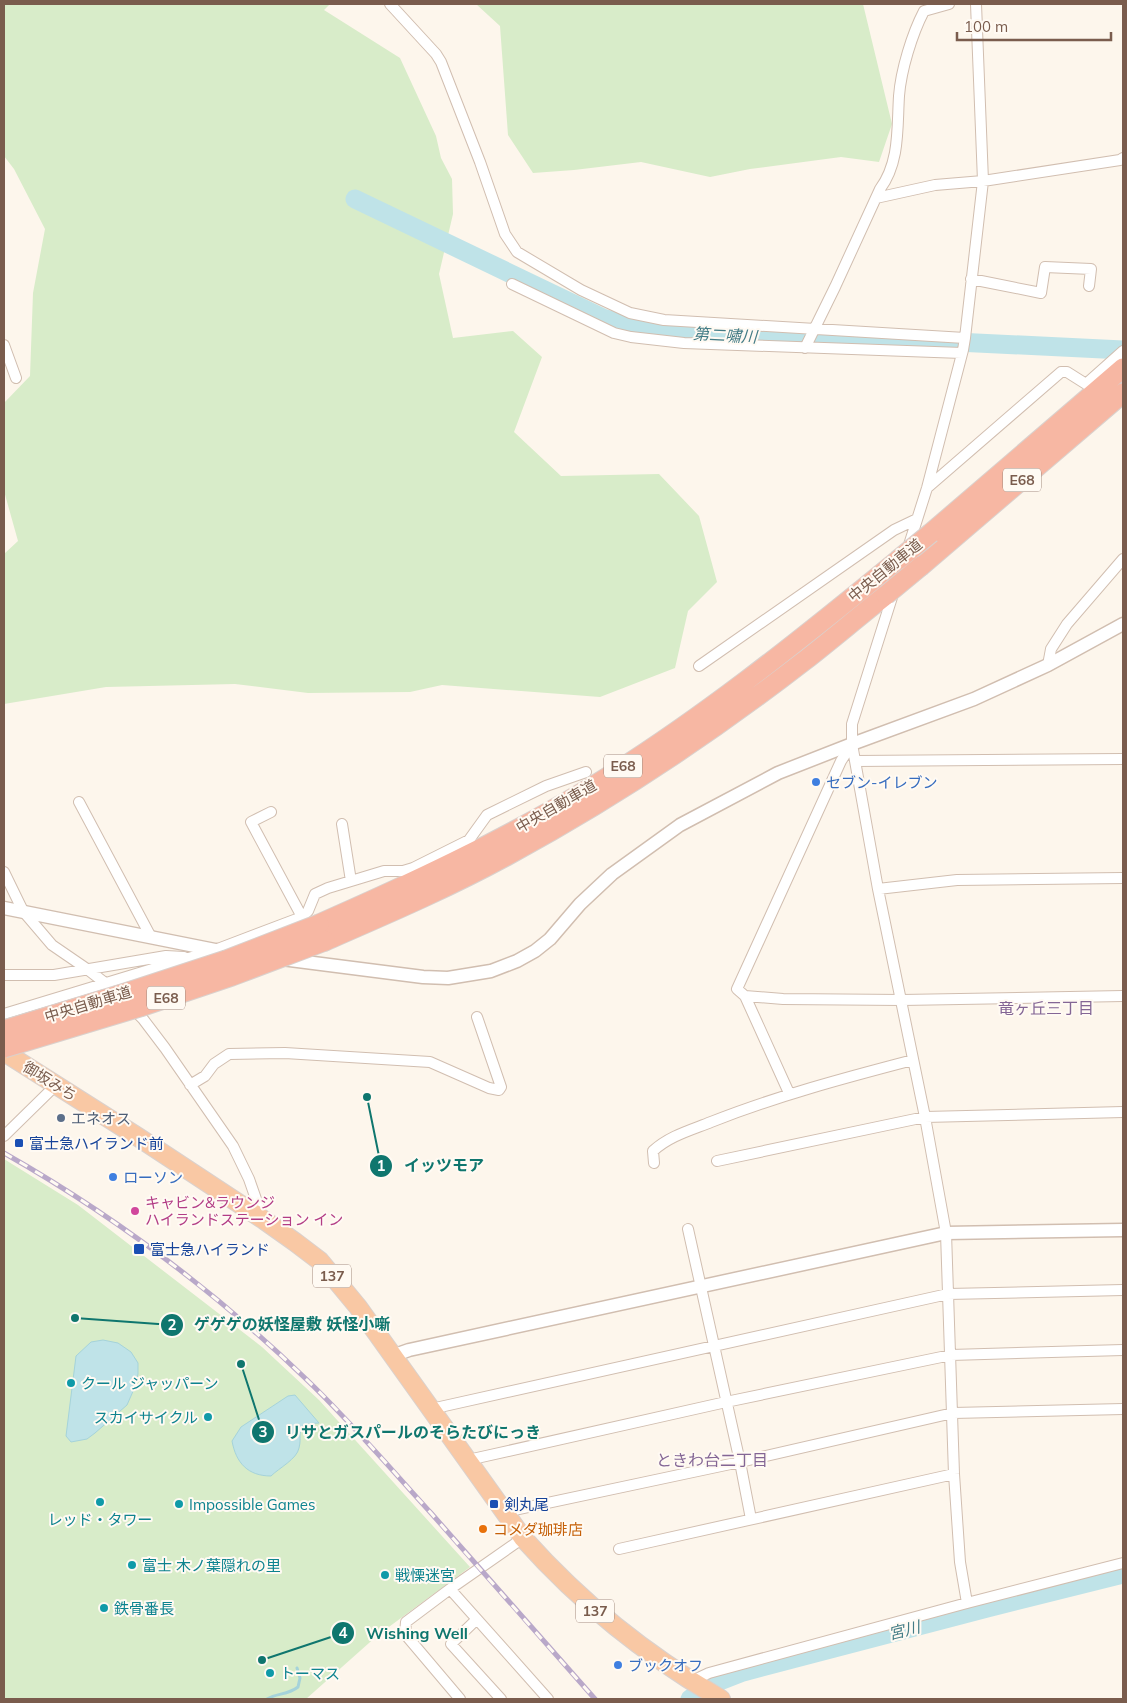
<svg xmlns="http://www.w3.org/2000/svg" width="1127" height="1703" font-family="Mulish,'Noto Sans JP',sans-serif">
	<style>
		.green { fill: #d8ecc9 }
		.water { fill: #bfe3e8; stroke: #a5d3da }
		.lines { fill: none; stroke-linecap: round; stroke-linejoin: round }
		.stream { stroke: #a5d3da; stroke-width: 3 }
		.river { stroke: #bfe3e8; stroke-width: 19 }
		.minor-casing { stroke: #d1beb0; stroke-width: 12 }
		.tertiary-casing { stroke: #d1beb0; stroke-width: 15 }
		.trunk-casing { stroke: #dad1cd; stroke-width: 20 }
		.motorway-casing { stroke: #dad1cd; stroke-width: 21 }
		.minor { stroke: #fff; stroke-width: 10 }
		.tertiary { stroke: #fff; stroke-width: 12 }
		.trunk { stroke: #f9c8a4; stroke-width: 18 }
		.motorway { stroke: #f7b7a3; stroke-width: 19 }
		.rail-casing { stroke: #b9a8c9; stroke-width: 5 }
		.rail { stroke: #fffaf3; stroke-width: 3; stroke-dasharray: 9; stroke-linecap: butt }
		.motorway-bridge-casing { stroke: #dad1cd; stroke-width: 21; stroke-linecap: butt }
		.motorway-bridge { stroke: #f7b7a3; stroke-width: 19 }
		.shop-dot { fill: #3f7fe0; stroke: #fffaf3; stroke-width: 2 }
		.service-dot { fill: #5c6f8a; stroke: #fffaf3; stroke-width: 2 }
		.transit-dot { fill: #1a4fb4; stroke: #fffaf3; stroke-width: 2 }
		.hotel-dot { fill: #d1479c; stroke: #fffaf3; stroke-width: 2 }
		.culture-dot { fill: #0f9aa8; stroke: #fffaf3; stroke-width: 2 }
		.food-dot { fill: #e8710a; stroke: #fffaf3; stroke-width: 2 }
		.labels { text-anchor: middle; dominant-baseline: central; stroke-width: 4; stroke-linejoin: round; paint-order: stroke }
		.shield { fill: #fffaf3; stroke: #a28b7f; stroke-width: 1 }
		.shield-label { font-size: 14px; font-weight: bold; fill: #7a5c4d }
		.street-label { font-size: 15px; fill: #7a5c4d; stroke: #fffaf3 }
		.shop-label { font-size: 15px; fill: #366cbe; stroke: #fffaf3; text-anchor: start }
		.service-label { font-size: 15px; fill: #4e5e75; stroke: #fffaf3; text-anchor: start }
		.transit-label { font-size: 15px; fill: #164399; stroke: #fffaf3; text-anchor: start }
		.hotel-label { font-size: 15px; fill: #b23c85; stroke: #fffaf3; text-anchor: start }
		.culture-label { font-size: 15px; fill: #0d838f; stroke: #fffaf3; text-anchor: start }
		.food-label { font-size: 15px; fill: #c56008; stroke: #fffaf3; text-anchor: start }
		.water-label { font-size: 16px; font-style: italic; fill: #437c86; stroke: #fffaf3 }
		.neighbourhood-label { font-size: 16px; fill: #846695; stroke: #fffaf3 }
		.leader { fill: none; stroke: #0f766e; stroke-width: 2 }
		.callout-dot { fill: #0f766e; stroke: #fffaf3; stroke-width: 2 }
		.mark-label { font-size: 15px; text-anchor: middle; font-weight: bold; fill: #fff }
		.callout-label { font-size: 16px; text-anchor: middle; font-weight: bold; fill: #0f766e; stroke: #fffaf3; stroke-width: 4; stroke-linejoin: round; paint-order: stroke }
	</style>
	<rect width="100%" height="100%" fill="#fdf6ec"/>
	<path class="green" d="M4,4H330L324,10L400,58L436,136L441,158L452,179L453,214L439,274L453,338L513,331L542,357L514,432L561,476L659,474L699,516L717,582L688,611L675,668L600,697L442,685L410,692L308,693L235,684L106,687L4,704V554L18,541L4,491V403L30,376L33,293L45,229L14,169L4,156Z
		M476,4H863L892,124L879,162L841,157L750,169L710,177L641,162L574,170L533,173L508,135L500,26Z
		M4,1159L78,1205L262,1347L319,1400L470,1567L378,1635L306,1699H4Z"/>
	<path class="water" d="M103,1340L118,1343L131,1352L138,1363V1374L134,1389L127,1405L95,1433L87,1439L71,1442L66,1436L76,1356L91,1342Z
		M295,1395L319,1423L304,1424C297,1436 302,1436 299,1448C297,1459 279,1468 271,1476C248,1476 236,1463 232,1441L241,1427L288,1396Z"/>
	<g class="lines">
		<path class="stream" d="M267,1699C277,1693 288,1695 298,1687L300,1678L297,1668"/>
		<path class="river" d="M355,199L603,318L626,325L648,331L738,337L812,340L853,337L1123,350
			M690,1699L720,1681L743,1672L987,1608L1123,1574"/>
		<g class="minor-casing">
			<path id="minor" d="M390,4L436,54L441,62L480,162L505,234L517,252L581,290L630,313L664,320L965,338
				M876,198L935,185L983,181L1120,160L1123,158
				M971,279L1041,293L1045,267L1091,269L1089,286
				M512,284L614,333L631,337L684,343L962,353
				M4,345L16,378
				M805,348L835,287L880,189C900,162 897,128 899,96C901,70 912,34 924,11L949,4
				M927,488L1061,372H1067L1086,384L1123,351
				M908,548L927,488L963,350L965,338L983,181L976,4
				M894,591L852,724V744L878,889L925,1117L946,1233L954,1474L960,1562L967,1603
				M1048,665L1051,649L1067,624L1123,559
				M699,666L894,530L917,519
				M852,744L841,761L737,989L745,996L783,999L902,1000L1123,996
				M855,761L1123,759
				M79,802L151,937
				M271,812L251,822L302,917
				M342,824L351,881
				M4,872L23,911L52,945L87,969L109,986
				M878,889L957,880L1123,878
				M4,975H54L166,956L184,957
				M745,996L789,1093
				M132,1008L143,1019L165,1048L233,1146L249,1179L263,1219
				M4,1014L215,950L302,917L308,911L315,894L328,888L384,871H403L413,868L469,840L487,815L546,786L586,772
				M190,1085L205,1076L214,1064L229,1054L285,1053L430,1062L489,1088L499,1090L501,1087L477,1017
				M4,1136L57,1084
				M717,1161L925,1117L1123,1112
				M654,1163L653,1151C669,1136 691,1130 711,1122C777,1096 844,1078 913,1060
				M688,1229L740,1462L751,1519
				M431,1409L948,1294L1123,1290
				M468,1460L726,1402L951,1355L1123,1350
				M505,1512L740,1462L953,1413L1123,1409
				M619,1549L954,1474
				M450,1589L548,1699
				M476,1620L451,1644L501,1699
				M692,1681L709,1673L967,1603L1123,1563
				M460,1699L405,1634L406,1622L450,1589L523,1538"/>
		</g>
		<g class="tertiary-casing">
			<path id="tertiary" d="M4,908L215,950L239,953
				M282,959L423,977L448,978L491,971L517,961L535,951L550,939L580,904L612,874L680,825L778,773L852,744L974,699L1048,665L1123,624
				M392,1356L409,1350L946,1233L1123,1230"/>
		</g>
		<g class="trunk-casing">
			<path id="trunk" d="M4,1052L138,1137L264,1220L295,1242L320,1261L358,1307L523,1538C582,1604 645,1654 721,1699"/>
		</g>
		<g class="motorway-casing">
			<path id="motorway" d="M931,533L1123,368
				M921,566L1123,393
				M319,924C410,884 500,842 585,791C696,724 798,642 898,560
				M325,941C387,914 450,887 510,854C613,798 711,733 804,661C831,640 858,617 886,595"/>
		</g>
		<use href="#minor" class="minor"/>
		<use href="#tertiary" class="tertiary"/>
		<use href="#trunk" class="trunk"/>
		<use href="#motorway" class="motorway"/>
		<g class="rail-casing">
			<path id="rail" d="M4,1153C113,1215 216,1292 306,1379C350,1421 390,1468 431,1513C485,1575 540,1637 595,1699"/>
		</g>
		<use href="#rail" class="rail"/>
		<g class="motorway-bridge-casing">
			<path id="motorway-bridge" d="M898,560L931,533
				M886,595L921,566
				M4,1030L125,993L226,960L319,924
				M4,1048L140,1007L232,976L325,941"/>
		</g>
		<use href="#motorway-bridge" class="motorway-bridge"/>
	</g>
	<g class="shop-dot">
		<circle cx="816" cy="782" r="5"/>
		<circle cx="113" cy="1177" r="5"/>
		<circle cx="618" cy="1665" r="5"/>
	</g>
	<circle class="service-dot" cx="61" cy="1118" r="5"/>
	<g class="transit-dot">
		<rect x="14" y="1138" width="10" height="10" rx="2.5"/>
		<rect x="133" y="1243" width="12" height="12" rx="2.5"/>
		<rect x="489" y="1499" width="10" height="10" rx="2.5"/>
	</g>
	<circle class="hotel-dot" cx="135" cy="1211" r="5"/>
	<g class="culture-dot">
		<circle cx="71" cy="1383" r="5"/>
		<circle cx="208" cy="1417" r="5"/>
		<circle cx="100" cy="1502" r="5"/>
		<circle cx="179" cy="1504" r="5"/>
		<circle cx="132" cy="1565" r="5"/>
		<circle cx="385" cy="1575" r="5"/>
		<circle cx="104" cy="1608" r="5"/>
		<circle cx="270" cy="1673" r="5"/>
	</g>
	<circle class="food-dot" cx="483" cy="1529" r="5"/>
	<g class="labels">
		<g class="shield">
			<rect x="1003" y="468.5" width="38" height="23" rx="4"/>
			<rect x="604" y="754.5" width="38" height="23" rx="4"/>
			<rect x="147" y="986.5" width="38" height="23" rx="4"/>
			<rect x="313" y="1264.5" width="38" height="23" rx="4"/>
			<rect x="576" y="1599.5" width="38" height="23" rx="4"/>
		</g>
		<g class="shield-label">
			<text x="1022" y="480">E68</text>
			<text x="623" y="766">E68</text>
			<text x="166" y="998">E68</text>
			<text x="332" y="1276">137</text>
			<text x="595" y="1611">137</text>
		</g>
		<g class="street-label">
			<text transform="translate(885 570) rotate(-39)">中央自動車道</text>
			<text transform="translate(556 806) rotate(-30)">中央自動車道</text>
			<text transform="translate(88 1004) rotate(-17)">中央自動車道</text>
			<text transform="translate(50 1081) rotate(32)">御坂みち</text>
		</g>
		<g class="shop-label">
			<text x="826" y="782">セブン-イレブン</text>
			<text x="123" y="1177">ローソン</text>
			<text x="628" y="1665">ブックオフ</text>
		</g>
		<g class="service-label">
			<text x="71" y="1118">エネオス</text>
		</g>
		<g class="transit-label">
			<text x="29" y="1143">富士急ハイランド前</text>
			<text x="150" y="1249">富士急ハイランド</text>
			<text x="504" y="1504">剣丸尾</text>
		</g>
		<g class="hotel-label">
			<text x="145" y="1202">キャビン&amp;ラウンジ<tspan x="145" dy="17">ハイランドステーション イン</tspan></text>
		</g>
		<g class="culture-label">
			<text x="81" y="1383">クール ジャッパーン</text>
			<text x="198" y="1417" text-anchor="end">スカイサイクル</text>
			<text x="189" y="1504">Impossible Games</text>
			<text x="100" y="1519" text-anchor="middle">レッド・タワー</text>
			<text x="142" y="1565">富士 木ノ葉隠れの里</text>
			<text x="395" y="1575">戦慄迷宮</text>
			<text x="114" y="1608">鉄骨番長</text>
			<text x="280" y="1673">トーマス</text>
		</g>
		<g class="food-label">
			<text x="493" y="1529">コメダ珈琲店</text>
		</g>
		<g class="water-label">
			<text transform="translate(725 335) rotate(3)">第二嘯川</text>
			<text transform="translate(904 1630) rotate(-14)">宮川</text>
		</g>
		<g class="neighbourhood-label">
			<text x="1046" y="1008">竜ヶ丘三丁目</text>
			<text x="712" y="1460">ときわ台二丁目</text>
		</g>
	</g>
	<path class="leader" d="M367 1097L381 1166M75 1318L172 1325M241 1364L263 1432M262 1660L343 1633"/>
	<g class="callout-dot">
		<circle cx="367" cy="1097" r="5"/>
		<circle cx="75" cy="1318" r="5"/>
		<circle cx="241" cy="1364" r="5"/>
		<circle cx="262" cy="1660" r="5"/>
		<circle cx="381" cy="1166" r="12"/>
		<circle cx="172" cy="1325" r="12"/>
		<circle cx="263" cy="1432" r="12"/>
		<circle cx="343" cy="1633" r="12"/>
	</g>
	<g class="mark-label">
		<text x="381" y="1171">1</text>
		<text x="172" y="1330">2</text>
		<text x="263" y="1437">3</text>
		<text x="343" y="1638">4</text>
	</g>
	<g class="callout-label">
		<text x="444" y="1171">イッツモア</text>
		<text x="292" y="1330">ゲゲゲの妖怪屋敷 妖怪小噺</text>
		<text x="413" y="1438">リサとガスパールのそらたびにっき</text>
		<text x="417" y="1639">Wishing Well</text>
	</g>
	<rect width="1127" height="1703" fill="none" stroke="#7a5c4d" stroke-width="10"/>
	<path d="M957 32v8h154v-8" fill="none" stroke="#7a5c4d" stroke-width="2.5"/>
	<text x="964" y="32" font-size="15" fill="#7a5c4d" stroke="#fffaf3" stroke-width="4" paint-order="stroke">100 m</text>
</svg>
